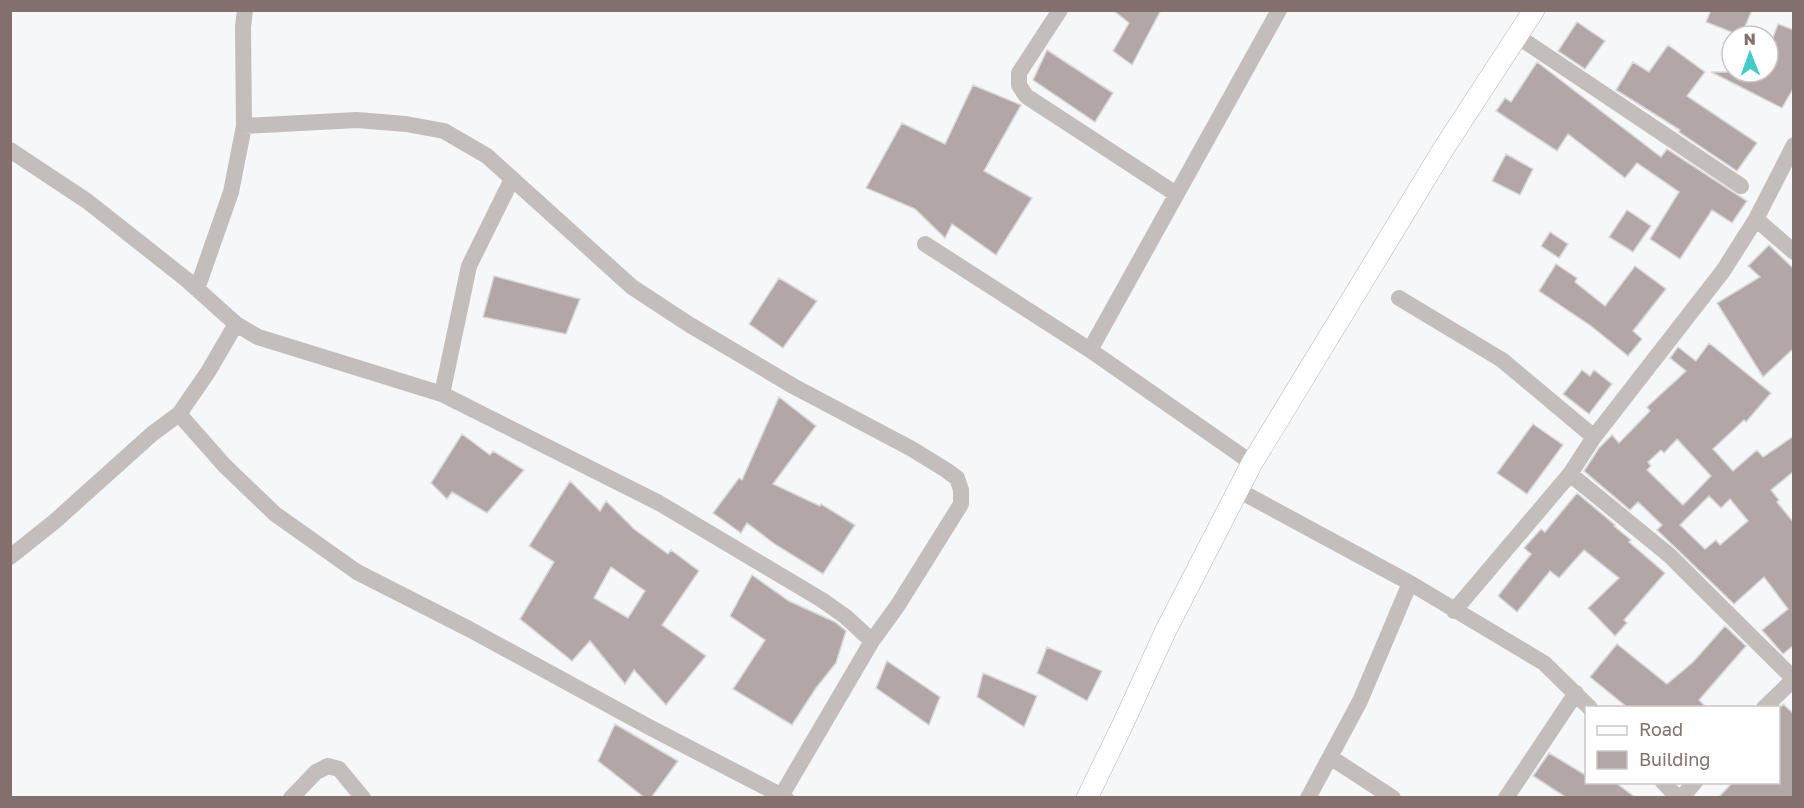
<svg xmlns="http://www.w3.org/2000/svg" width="1804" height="808" font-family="'Golos Text',sans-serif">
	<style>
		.building { fill: #b2a7a6; stroke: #d8d9da; stroke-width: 1.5; fill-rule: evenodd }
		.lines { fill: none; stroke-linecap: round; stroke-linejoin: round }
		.major-casing { stroke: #b8b1b0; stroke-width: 22 }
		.minor { stroke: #c3bdbb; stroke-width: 16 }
		.major { stroke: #fff; stroke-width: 21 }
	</style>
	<rect width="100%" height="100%" fill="#f6f7f8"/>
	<path class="building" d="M1113,10H1161L1132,65L1113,51L1129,23Z
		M1711,10H1752L1741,36L1706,22Z
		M1577,22L1605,41L1585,69L1558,51Z
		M1778,24L1794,30V87L1782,108L1711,72H1768V51Z
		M1668,45L1705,72L1687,96L1757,143L1737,171L1679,132L1680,130L1616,90L1633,62L1649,72Z
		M1047,50L1113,93L1095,122L1033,80Z
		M1537,62L1661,157L1667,149L1747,201L1732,223L1712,210L1680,259L1650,239L1679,192L1637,163L1625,178L1568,134L1557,151L1496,111L1505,98L1511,102Z
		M973,85L1021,105L984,171L1032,198L996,255L952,224L945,238L915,209L866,188L902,123L945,144Z
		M1506,154L1533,169L1520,195L1492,181Z
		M1627,210L1651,226L1633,252L1609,237Z
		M1550,232L1568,244L1559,258L1541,246Z
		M1769,245L1794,269V348L1763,377L1717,303L1760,277L1748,266Z
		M1556,264L1577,278L1575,282L1605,306L1635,266L1666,289L1633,331L1642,339L1628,356L1591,326L1539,291Z
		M494,276L580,299L566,334L483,317Z
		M779,278L817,301L783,348L749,324Z
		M1709,343L1771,393L1746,422L1744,420L1713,449L1733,471L1757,450L1763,457L1794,436V471L1771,490L1779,500L1777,502L1794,523V645L1783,654L1762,630L1788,609L1764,577L1734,604L1657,530L1662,525L1638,502L1630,510L1584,471L1599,448L1612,435L1619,443L1650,411L1647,407L1686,371L1670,358L1678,347L1696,361ZM1677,439L1711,476L1683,505L1647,470L1651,466L1648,462L1661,450L1664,453ZM1709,496L1721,508L1730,499L1748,521L1720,545L1716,540L1705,549L1680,525Z
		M1582,370L1590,376L1594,370L1612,384L1589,414L1563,394Z
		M779,397L816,426L773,484L820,506L821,504L855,525L823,574L776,545L747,523L741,533L713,513L739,478L742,480Z
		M1533,424L1563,445L1527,494L1497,473Z
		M462,434L490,455L493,451L524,470L487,513L452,492L447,499L431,483Z
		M570,481L600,511L606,501L634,529L668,554L671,550L699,571L662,625L706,656L666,705L634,670L625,684L590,641L572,661L520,619L554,562L529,546ZM611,567L645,591L628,618L594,598Z
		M1577,493L1615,525L1614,526L1631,540L1629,542L1665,573L1624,620L1627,623L1615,636L1588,608L1619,578L1584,550L1559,578L1550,571L1517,612L1498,596L1531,554L1524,548L1541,529L1545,532Z
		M752,575L789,601L835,622L846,631L836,663L816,688L792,725L733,689L765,640L730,616Z
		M1725,626L1746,646L1699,700L1707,708H1628L1590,677L1617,644L1667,684L1693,662Z
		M1047,647L1102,671L1087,701L1037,673Z
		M887,661L940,697L929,725L876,688Z
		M983,673L1037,696L1024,727L977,697Z
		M1783,704L1794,714V798H1718L1732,783H1779V709Z
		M615,724L678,761L651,798H645L598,761Z
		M1549,753L1587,776V783H1616L1636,798H1567L1533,776Z"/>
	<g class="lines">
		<g class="major-casing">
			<path id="major" d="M1087,798L1122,726L1166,630L1252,463L1444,148L1534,10"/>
		</g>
		<path class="minor" d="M1060,10L1019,73V85L1026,96L1176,194
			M1517,36L1741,186
			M244,126L357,120L406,124L444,131L487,156L632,287L690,325L793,386L912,449L946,470L957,478L961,490V504L898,605L872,641L780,798
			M1794,145L1756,219L1794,252
			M10,150L87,201L187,280L236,324L258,337L442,394L659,503L822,600L846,617L872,641
			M925,244L1090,350L1252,463
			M197,289L231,192L244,126L243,27L245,10
			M1399,298L1502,360L1594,437
			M1090,350L1279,10
			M442,394L469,266L512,179
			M179,414L224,465L275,514L357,572L469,629L649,727L786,798
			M1570,474L1669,555L1794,679
			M1238,490L1410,583L1544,663L1590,708
			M10,557L54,522L152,434L179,414L208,372L236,324
			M1454,611L1570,474L1594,437L1723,271L1756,219
			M1764,708L1794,679
			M1330,757L1393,798
			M1663,782L1678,798
			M291,798L316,772L328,766L339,769L363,798
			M1308,798L1360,701L1410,583
			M1506,798L1576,693
			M1681,798L1695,782"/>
		<use href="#major" class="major"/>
	</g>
	<rect width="1804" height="808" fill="none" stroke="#836f6b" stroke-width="24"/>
	<rect x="1585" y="706" width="195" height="78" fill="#ffffff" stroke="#cdc5c4" stroke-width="1.5"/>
	<rect x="1597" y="726" width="30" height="9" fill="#ffffff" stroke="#cdc5c4" stroke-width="1.5"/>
	<text x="1639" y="736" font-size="18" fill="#836f6b">Road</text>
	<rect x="1597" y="751" width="30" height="18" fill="#b2a7a6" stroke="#cdc5c4" stroke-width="1.5"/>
	<text x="1639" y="766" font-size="18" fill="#836f6b">Building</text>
	<g transform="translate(1750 54) rotate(359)"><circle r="28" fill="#ffffff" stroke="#cdc5c4" stroke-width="1.5"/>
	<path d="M0-4.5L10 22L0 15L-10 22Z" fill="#41cdc8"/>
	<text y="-9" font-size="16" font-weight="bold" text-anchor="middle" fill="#836f6b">N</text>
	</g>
</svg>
